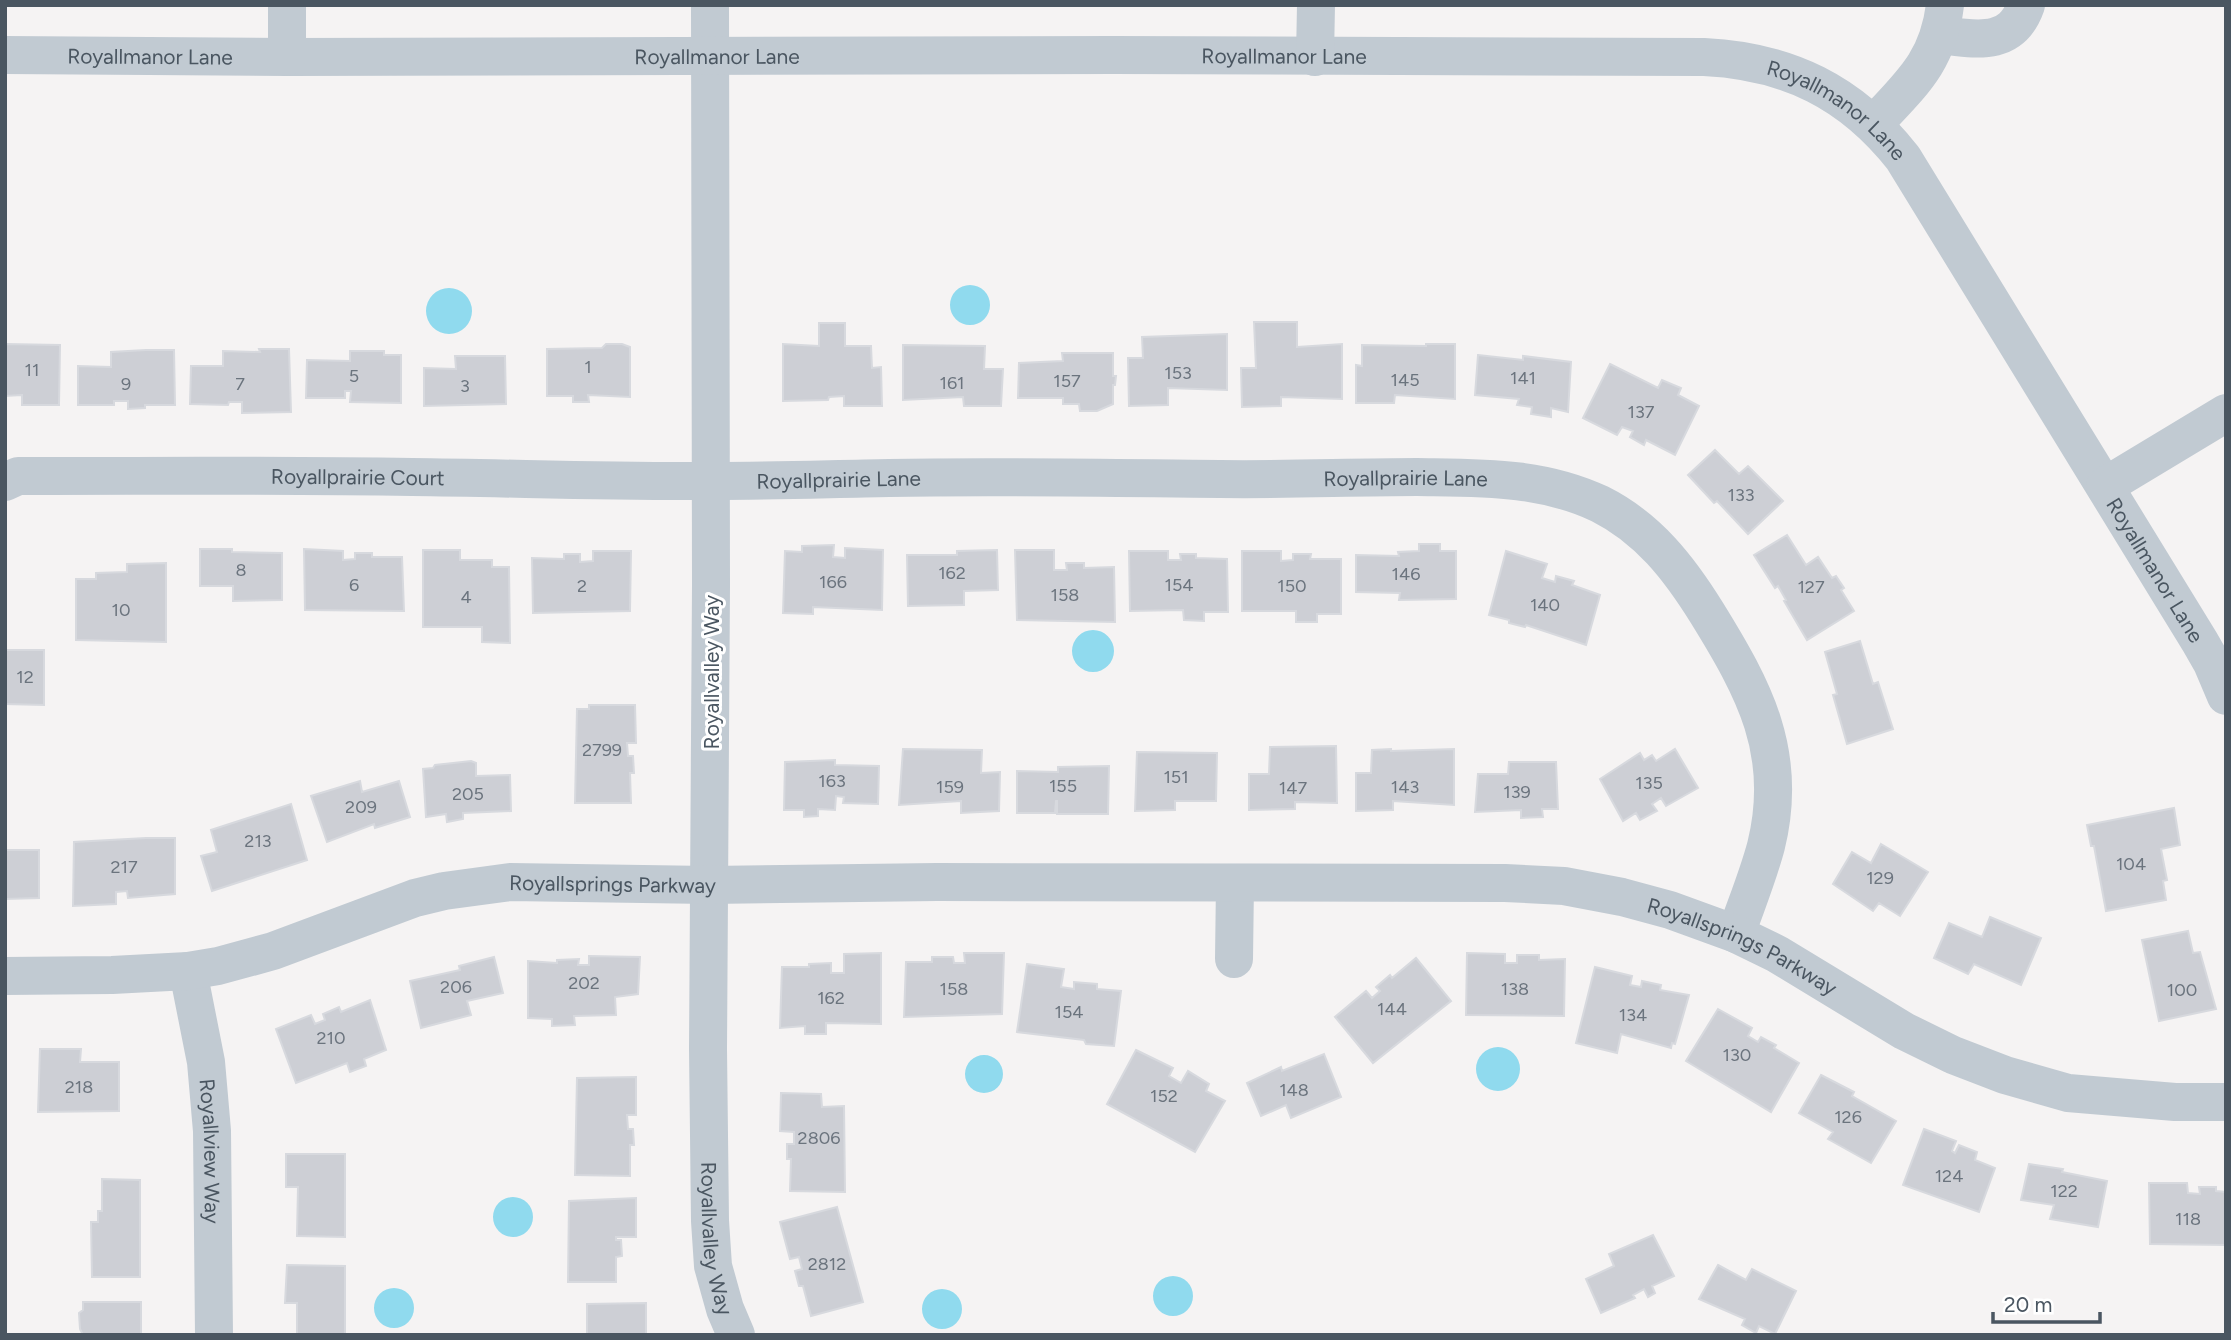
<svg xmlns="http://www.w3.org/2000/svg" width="2231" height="1340" font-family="Figtree,sans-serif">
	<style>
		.water { fill: #90daee }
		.building { fill: #cdcfd5; stroke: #d7d9de; stroke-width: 2 }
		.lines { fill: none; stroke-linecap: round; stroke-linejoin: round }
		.minor { stroke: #c1cad2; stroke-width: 38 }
		.labels { text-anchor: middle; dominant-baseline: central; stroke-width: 6; stroke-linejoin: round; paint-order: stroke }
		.number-label { font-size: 18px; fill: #6b747e }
		.street-label { font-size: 21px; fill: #4a5661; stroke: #fff }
	</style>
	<rect width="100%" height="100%" fill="#f5f3f3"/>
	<path class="water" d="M950 305a20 20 0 1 1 40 0a20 20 0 1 1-40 0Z
		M426 311a23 23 0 1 1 46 0a23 23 0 1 1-46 0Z
		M1072 651a21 21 0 1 1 42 0a21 21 0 1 1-42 0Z
		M1476 1069a22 22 0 1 1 44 0a22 22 0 1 1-44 0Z
		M965 1074a19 19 0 1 1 38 0a19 19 0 1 1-38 0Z
		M493 1217a20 20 0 1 1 40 0a20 20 0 1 1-40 0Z
		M1153 1296a20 20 0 1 1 40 0a20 20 0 1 1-40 0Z
		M374 1308a20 20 0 1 1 40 0a20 20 0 1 1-40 0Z
		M922 1309a20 20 0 1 1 40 0a20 20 0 1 1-40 0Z"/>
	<path class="building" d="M1254,322H1297V347L1342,344V399L1281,397V406L1242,407L1241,368H1256Z
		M819,323H845V346H871L872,368L881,367L882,406H844V396L829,397L828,400L783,401V344L819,346Z
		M1227,334V390L1168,388V405L1129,406L1128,358H1143L1142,337Z
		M5,344L60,345L59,405H22V395L5,396Z
		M606,344H622L630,347V397L588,395L589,402H573V396H547V349L602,348Z
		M1426,344H1455V399L1395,395L1394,403H1356V365L1362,366V345L1426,346Z
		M903,345L985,346L984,369H1003L1001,406H964L963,397L903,400Z
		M259,349H289L291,412L242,413V402H229L228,405L190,404L191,366H223V351L260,352Z
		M146,350H174L175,405H145V408L128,409V401H114V405H78V366L111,367V352Z
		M350,351H384V355H401V403L350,402L351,391H345V398H306L307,360L350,361Z
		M1062,353H1113V376H1116L1115,385H1113V404L1097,411H1080L1079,404H1063V398H1018L1019,363L1063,361Z
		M1478,355L1523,360V356L1571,362L1568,412L1551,408V417L1531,414L1532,407L1517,405L1519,399L1475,395Z
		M455,356H505L506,404L424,406V368L456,369Z
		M1610,364L1658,388L1662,380L1681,388L1678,395L1699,406L1675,455L1646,440L1644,445L1630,437L1633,431L1622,427L1617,435L1583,418Z
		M1715,450L1739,474L1748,466L1783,501L1748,534L1717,501L1714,503L1688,475Z
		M1787,535L1806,565L1818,557L1832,578L1836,576L1844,588L1841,590L1854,611L1807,640L1784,601L1786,600L1778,586L1775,588L1754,555Z
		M1419,544H1440V551H1456V599L1399,600L1400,593L1356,592V555L1399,556L1398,552L1419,551Z
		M834,545L833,557L845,558V548L883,550L882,610L813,607V614L783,613L785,551L802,552V546Z
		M200,549H232V552L282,553V600L233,601V586H200Z
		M304,549L343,551V560L355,559V553H372V557H402L404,611L305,610Z
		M423,550H460V560H492V567H509L510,643L482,642V627H423Z
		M997,550L998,590L964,591V605L908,606L907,555H957V551Z
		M1015,550H1054V570H1067L1066,563H1084V568L1114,567L1115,622L1017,620Z
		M593,551H631L630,611L533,613L532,558L564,559V554H580V562L593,561Z
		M1129,551H1168V560H1181L1180,554H1196V558L1227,559L1228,612H1204V621L1184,620L1183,610L1130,611Z
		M1242,551H1281V561L1293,560V554H1311L1310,559H1341V614H1317V622H1296V611H1242Z
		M1506,551L1547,564L1542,578L1555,582L1556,576L1574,581L1572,585L1600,595L1586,645L1526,625L1525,627L1509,623V620L1489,615Z
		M166,563V642L76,640V579H96V573L127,572V564Z
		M1860,641L1873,684L1878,682L1893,729L1847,744L1833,695L1837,694L1825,652Z
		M5,650H44V705L5,704Z
		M589,705H635L636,743H627L628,756H633L634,773H630L631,803H575L577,709H589Z
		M1336,746L1337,803L1295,802V809L1249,810V774H1269L1270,747Z
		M903,749L982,750L981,773L1000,772L999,811L961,813V801L899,805Z
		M1391,749V751L1454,749V805L1393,801V810L1356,811V773H1371L1372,750Z
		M1675,749L1698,788L1666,806L1661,798L1652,804L1657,811L1640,820L1636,813L1623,821L1600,779L1640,753L1644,760L1652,755L1656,761Z
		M1137,752L1217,753L1216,801H1175V810L1135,811Z
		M835,760V765L879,766L878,804L843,803L844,797L836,796L835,810L818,809V816L804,817V810H784L785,762Z
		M471,761L476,763V776L510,775L511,811L463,813V819L447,822L446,814L426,817L423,769L433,768L435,765Z
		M1509,762H1556L1558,809H1542L1543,817L1521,818V810L1475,812L1478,774H1508Z
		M1109,766L1108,814H1057V801H1056L1055,813H1017V771L1058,772V767Z
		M360,781L362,792L399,781L410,817L375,828L374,824L327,842L311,796Z
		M291,804L307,860L212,891L201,856L217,852L211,830Z
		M2174,808L2180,845L2161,849L2167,880L2163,881L2166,900L2106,911L2094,846H2091L2087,825Z
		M146,838H175V894L128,898L127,891L116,892V904L73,906L74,842Z
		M1881,844L1928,872L1900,916L1879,903L1873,911L1833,884L1852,852L1871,863Z
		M5,850H39V898L5,899Z
		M1990,917L2041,938L2021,985L1974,964L1968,974L1934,958L1949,923L1982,937Z
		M2188,931L2193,953L2200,952L2216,1009L2159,1021L2142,940Z
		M881,953V1024L826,1023V1034H805V1026L780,1028L782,967H809V964L831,963V973H844V954Z
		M964,953H1004L1002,1014L904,1017L906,962H932V957H953L954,963H965Z
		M1467,953L1505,954V963H1517V955H1539V960L1565,959L1564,1016L1466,1015Z
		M589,956L640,957L638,994L615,997L616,1015L574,1016L575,1025L552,1026V1019L528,1018V961L557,963V960L579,959L578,965H589Z
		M494,957L503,993L467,1001L471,1015L421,1028L410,981L460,970L459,966Z
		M1416,958L1451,1001L1373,1063L1335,1017L1366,991L1372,998L1380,991L1376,987L1390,975L1392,978Z
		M1027,964L1064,969L1061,987L1074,989V982L1097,984V989L1121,991L1114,1046L1086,1044L1084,1040L1017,1032Z
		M1595,967L1632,976L1630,985L1641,987L1642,981L1661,985L1660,990L1689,995L1675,1044L1672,1043L1671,1048L1621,1034L1617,1053L1576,1043Z
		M370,1000L386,1050L364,1059L366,1066L350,1072L347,1063L296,1083L276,1029L311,1015L315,1024L325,1020L323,1014L339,1007L341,1012Z
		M1718,1009L1752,1028L1748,1036L1758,1042L1761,1037L1776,1045L1774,1048L1799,1063L1771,1112L1686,1061Z
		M40,1049H81L80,1062H119V1111L38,1112Z
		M1136,1050L1173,1068L1169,1076L1181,1083L1188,1071L1209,1084L1206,1091L1225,1101L1195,1152L1107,1104Z
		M1324,1054L1341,1097L1291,1118L1286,1105L1261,1116L1247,1083L1281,1067L1282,1071Z
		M1821,1075L1854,1092L1852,1096L1896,1121L1871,1163L1828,1139L1833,1132L1799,1113Z
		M636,1077V1115H627L628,1129H633L634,1145H630V1176L575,1175L577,1078Z
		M781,1093L821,1094L822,1107L844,1106L845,1192L790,1191L791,1159H787V1144H794V1132L780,1131Z
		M1924,1129L1956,1141L1952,1151L1955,1153L1959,1145L1977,1152L1975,1160L1995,1168L1979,1212L1903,1185Z
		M286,1154H345V1237L297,1236L298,1187H286Z
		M2029,1164L2063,1169L2062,1172L2107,1181L2098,1227L2050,1219L2054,1205L2021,1200Z
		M102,1179L140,1180V1277H92L91,1222H98V1211H102Z
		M2149,1183H2187L2188,1193L2200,1194L2199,1187H2216V1191L2226,1192V1245L2150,1244Z
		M636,1198V1237H616V1240H621L622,1256L616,1257V1282H568L569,1201Z
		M837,1207L863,1302L811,1316L803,1286H799L795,1271L802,1269L799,1257L790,1259L780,1222Z
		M1653,1235L1674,1276L1652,1286L1655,1293L1648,1297L1644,1289L1633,1295L1635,1298L1601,1313L1586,1279L1614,1266L1609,1254Z
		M287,1265L345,1266V1335H297V1303H285Z
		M1718,1265L1746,1280L1752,1269L1796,1291L1775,1334L1759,1326L1756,1333L1742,1325L1745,1319L1699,1299Z
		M83,1302H141V1335H83L80,1329L79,1313L83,1310Z
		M646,1303V1335H587V1304Z"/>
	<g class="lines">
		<g class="minor">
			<path id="s1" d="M710,5L711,585L708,1049L710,1221L713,1266L725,1309L736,1335"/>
			<path d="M1939,35C1975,39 2011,48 2026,5"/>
			<path id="s2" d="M5,55L287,57L1113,55L1704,57C1788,61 1851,92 1903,158L2200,642L2212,663L2226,696"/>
			<path d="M287,57V5"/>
			<path d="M1315,57L1316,5"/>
			<path d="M1874,124C1911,84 1938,62 1945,5"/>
			<path id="s3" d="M5,482L18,476H40C164,476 288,475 412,477C513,478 613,482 713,481C771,481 830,479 889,478C999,476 1110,478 1220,479C1286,480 1351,477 1417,477C1480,478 1541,476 1600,504C1648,528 1679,568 1707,613C1754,689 1789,753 1766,846C1758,876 1746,905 1736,934"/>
			<path d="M2105,486L2226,413"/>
			<path d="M1234,959L1235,883"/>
			<path id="s4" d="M188,971L206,1062L212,1131L214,1335"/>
			<path id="s5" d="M5,976L112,975L188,971L218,966L273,951L415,898L444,891L510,882L709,885L937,882L1505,883L1564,886L1622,897L1670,910L1736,934L1777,954L1904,1031L1953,1055L2005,1075L2068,1093L2175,1102H2226"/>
		</g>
	</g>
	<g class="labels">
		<g class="number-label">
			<text x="588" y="367">1</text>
			<text x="32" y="370">11</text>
			<text x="1178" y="373">153</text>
			<text x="354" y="376">5</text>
			<text x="1523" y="378">141</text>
			<text x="1405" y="380">145</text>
			<text x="1067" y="381">157</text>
			<text x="952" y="383">161</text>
			<text x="126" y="384">9</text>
			<text x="240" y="384">7</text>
			<text x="465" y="386">3</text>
			<text x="1641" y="412">137</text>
			<text x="1741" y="495">133</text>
			<text x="241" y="570">8</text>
			<text x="952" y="573">162</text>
			<text x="1406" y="574">146</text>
			<text x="833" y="582">166</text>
			<text x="354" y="585">6</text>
			<text x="1179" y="585">154</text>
			<text x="582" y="586">2</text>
			<text x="1292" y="586">150</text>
			<text x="1811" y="587">127</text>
			<text x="1065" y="595">158</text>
			<text x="466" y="597">4</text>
			<text x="1545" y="605">140</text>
			<text x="121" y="610">10</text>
			<text x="25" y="677">12</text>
			<text x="602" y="750">2799</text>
			<text x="1176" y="777">151</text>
			<text x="832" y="781">163</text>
			<text x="1649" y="783">135</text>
			<text x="1063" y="786">155</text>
			<text x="950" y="787">159</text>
			<text x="1405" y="787">143</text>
			<text x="1293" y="788">147</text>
			<text x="1517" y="792">139</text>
			<text x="468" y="794">205</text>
			<text x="361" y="807">209</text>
			<text x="258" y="841">213</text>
			<text x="2131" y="864">104</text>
			<text x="124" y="867">217</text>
			<text x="1880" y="878">129</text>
			<text x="584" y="983">202</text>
			<text x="456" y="987">206</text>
			<text x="954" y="989">158</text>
			<text x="1515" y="989">138</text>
			<text x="2182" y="990">100</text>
			<text x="831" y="998">162</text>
			<text x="1392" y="1009">144</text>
			<text x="1069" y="1012">154</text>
			<text x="1633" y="1015">134</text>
			<text x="331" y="1038">210</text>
			<text x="1737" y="1055">130</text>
			<text x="79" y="1087">218</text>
			<text x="1294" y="1090">148</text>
			<text x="1164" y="1096">152</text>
			<text x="1848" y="1117">126</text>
			<text x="819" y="1138">2806</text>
			<text x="1949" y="1176">124</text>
			<text x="2064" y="1191">122</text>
			<text x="2188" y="1219">118</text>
			<text x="827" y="1264">2812</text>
		</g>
		<g class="street-label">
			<text stroke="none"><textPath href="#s2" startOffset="145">Royallmanor Lane</textPath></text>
			<text stroke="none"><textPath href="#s2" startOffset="712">Royallmanor Lane</textPath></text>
			<text stroke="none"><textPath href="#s2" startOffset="1279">Royallmanor Lane</textPath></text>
			<text stroke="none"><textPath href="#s2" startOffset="1846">Royallmanor Lane</textPath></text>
			<text stroke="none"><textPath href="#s3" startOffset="354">Royallprairie Court</textPath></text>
			<text stroke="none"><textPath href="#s3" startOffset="1402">Royallprairie Lane</textPath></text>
			<text stroke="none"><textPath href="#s3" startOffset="835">Royallprairie Lane</textPath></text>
			<text stroke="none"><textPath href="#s2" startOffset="2413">Royallmanor Lane</textPath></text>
			<text transform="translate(711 672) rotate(-90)">Royallvalley Way</text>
			<text stroke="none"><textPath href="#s5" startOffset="621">Royallsprings Parkway</textPath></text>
			<text stroke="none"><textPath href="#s5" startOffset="1762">Royallsprings Parkway</textPath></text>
			<text stroke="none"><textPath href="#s4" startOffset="182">Royallview Way</textPath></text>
			<text stroke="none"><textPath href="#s1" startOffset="1234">Royallvalley Way</textPath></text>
		</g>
	</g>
	<rect width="2231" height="1340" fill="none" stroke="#4a5661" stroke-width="14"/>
	<path d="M1993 1312v10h107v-10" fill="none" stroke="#4a5661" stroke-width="3.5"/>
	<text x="2004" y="1312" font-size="21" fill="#4a5661" stroke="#ffffff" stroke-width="5" paint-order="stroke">20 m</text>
</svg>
